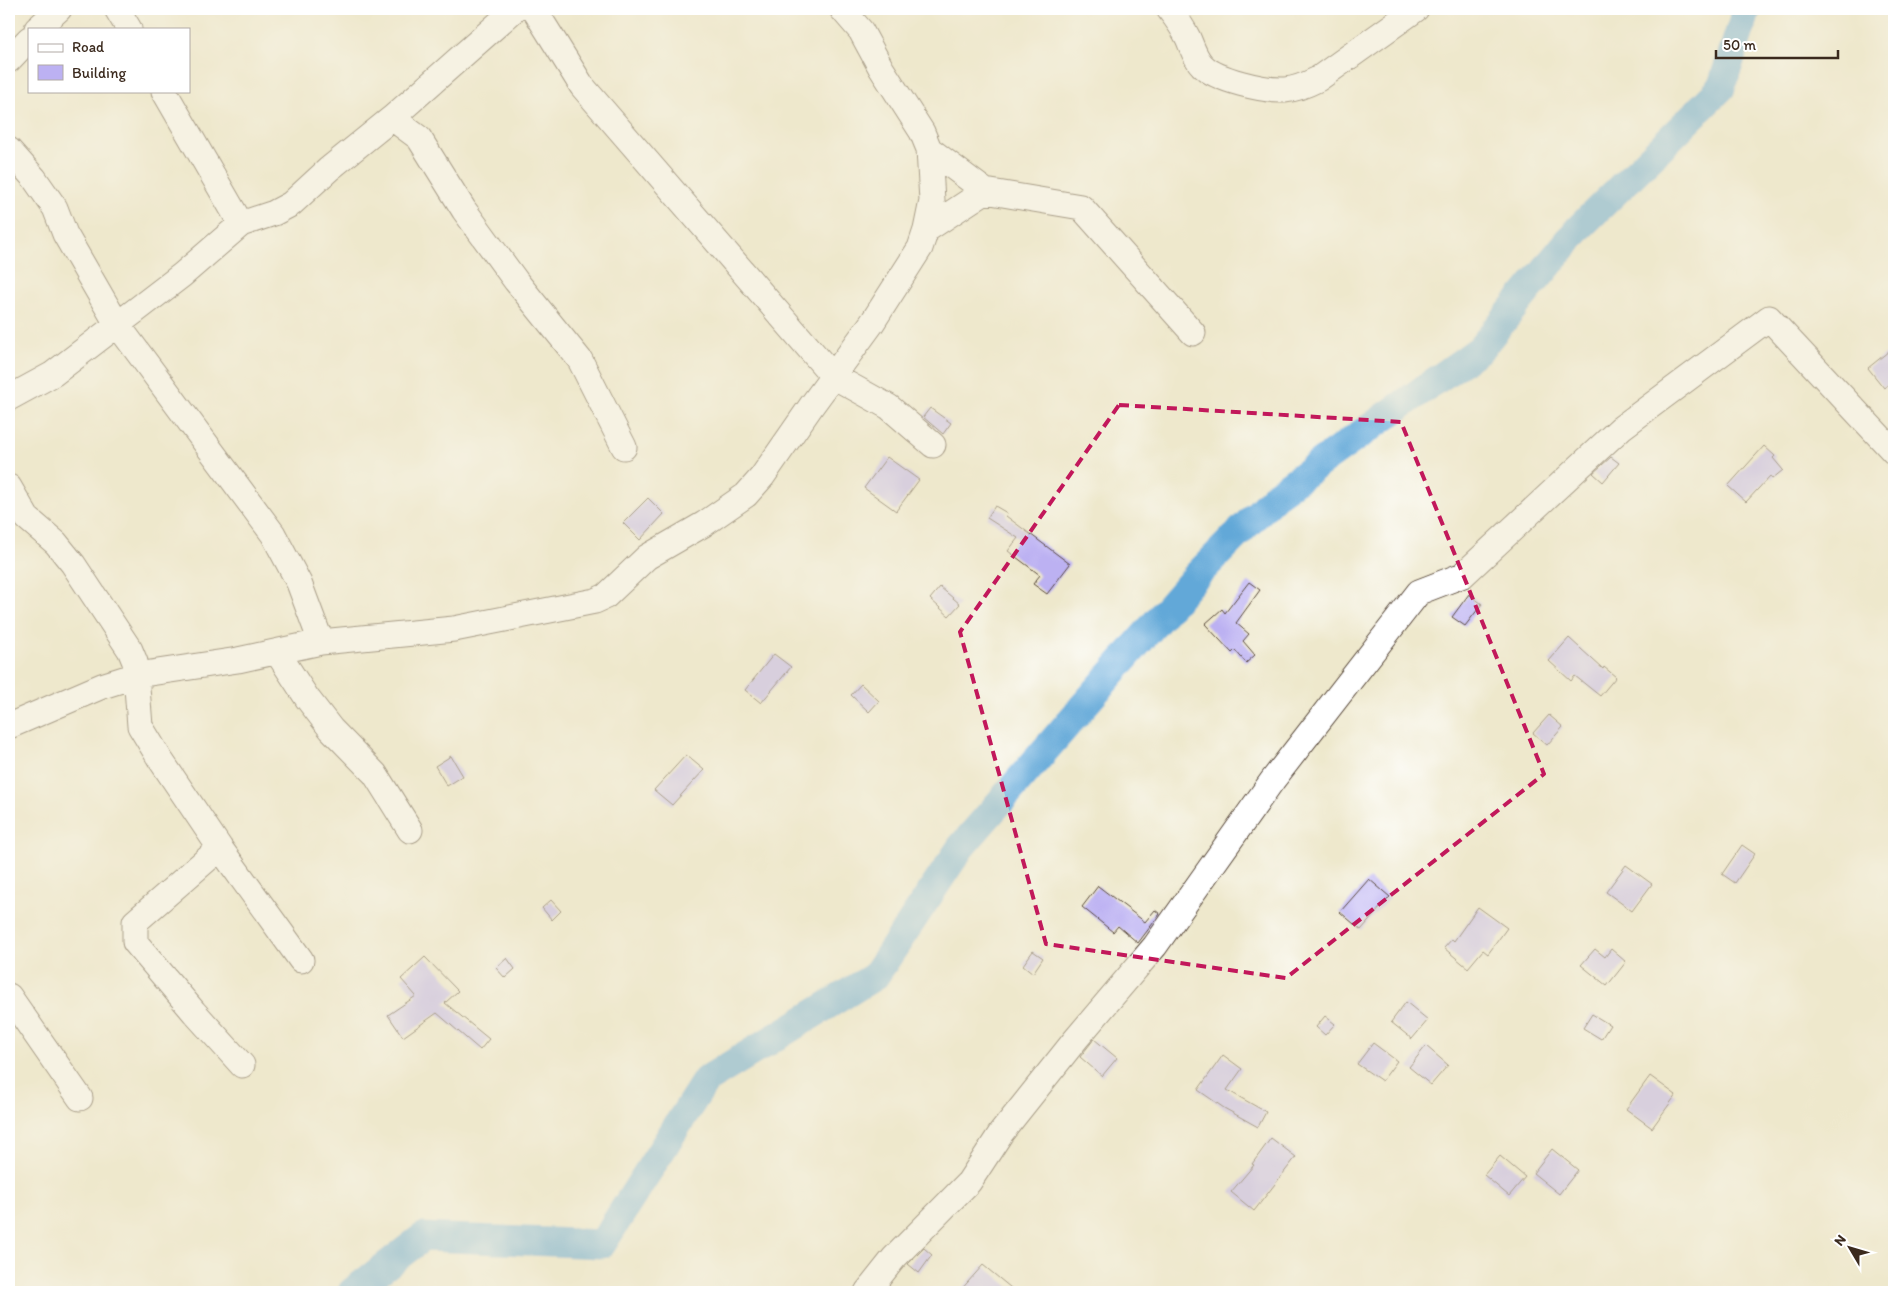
<svg xmlns="http://www.w3.org/2000/svg" width="1903" height="1301" font-family="Itim,sans-serif">
	<style>
		.lines { fill: none; stroke-linecap: round; stroke-linejoin: round }
		.river { stroke: #62a8d8; stroke-width: 29 }
		.building { fill: #bcb1f2 }
		.minor-casing { stroke: #564638; stroke-width: 27 }
		.minor { stroke: #fff; stroke-width: 25 }
		.marked { fill: none; stroke: #c2185b; stroke-width: 4; stroke-dasharray: 10 6; stroke-linejoin: round }
	</style>
	<rect width="100%" height="100%" fill="#fff"/>
	<filter id="ink" filterUnits="userSpaceOnUse"><feTurbulence type="fractalNoise" baseFrequency=".02" numOctaves="2"/><feDisplacementMap in="SourceGraphic" scale="10" xChannelSelector="R" yChannelSelector="G"/><feConvolveMatrix kernelMatrix="1 2 1 2 8 2 1 2 1" color-interpolation-filters="sRGB"/></filter>
	<filter id="wash" filterUnits="userSpaceOnUse"><feTurbulence type="fractalNoise" baseFrequency=".0096" numOctaves="4" result="noise"/><feDisplacementMap in="SourceGraphic" scale="20" xChannelSelector="R" yChannelSelector="G"/><feGaussianBlur stdDeviation="1.12" result="paint"/><feColorMatrix in="noise" values="0 0 0 0 0 0 0 0 0 0 0 0 0 0 0 0 0 1.4 0 .05"/><feComposite in="paint" operator="in"/></filter>
	<g filter="url(#wash)">
		<rect width="100%" height="100%" fill="#eee8cc"/>
		<g class="lines">
			<path class="river" d="M352,1292L423,1237L602,1244L706,1080L875,976L961,847L1197,575L1278,493L1480,349L1579,228L1721,88L1747,9"/>
		</g>
		<g id="blocks">
			<path class="building" d="M1894,347V380L1884,388L1868,368Z
				M930,408L951,423L943,434L923,417Z
				M1764,446L1775,456L1773,458L1783,470L1772,479L1770,476L1746,502L1728,486Z
				M887,457L919,480L896,511L864,488Z
				M1611,457L1619,463L1603,482L1593,473Z
				M648,498L664,514L640,540L623,523Z
				M995,506L1007,513L1006,516L1070,564L1047,594L1033,584L1040,575L1008,551L1018,538L987,518Z
				M1249,582L1260,590L1236,623L1249,634L1243,641L1255,655L1246,663L1235,650L1232,653L1205,624L1222,609L1225,613Z
				M940,587L960,604L949,616L930,599Z
				M1469,594L1482,604L1465,626L1452,617Z
				M1569,638L1603,669L1604,667L1616,677L1600,696L1575,676L1571,681L1549,661Z
				M774,654L791,667L761,703L745,690Z
				M861,684L879,701L869,712L851,695Z
				M1549,715L1563,727L1547,745L1533,733Z
				M686,755L704,770L672,805L654,790Z
				M451,756L463,776L447,786L435,766Z
				M1742,845L1755,854L1735,883L1722,874Z
				M1626,865L1652,884L1632,911L1606,892Z
				M1369,879L1390,897L1361,930L1340,912Z
				M1098,886L1145,922L1155,910L1160,914L1138,943L1118,926L1113,932L1082,907Z
				M551,900L561,911L552,920L542,908Z
				M1478,907L1507,928L1488,954L1483,950L1468,968L1444,948L1452,939L1454,941Z
				M1595,949L1605,957L1611,949L1626,962L1607,986L1581,965Z
				M1033,951L1043,958L1033,973L1023,965Z
				M425,957L458,991L445,1003L489,1039L480,1050L437,1013L403,1037L388,1015L416,996L401,979Z
				M507,958L515,969L505,978L496,968Z
				M1406,1002L1428,1020L1412,1039L1391,1022Z
				M1592,1014L1610,1025L1601,1039L1583,1028Z
				M1325,1016L1335,1024L1325,1035L1316,1027Z
				M1094,1039L1117,1058L1102,1076L1080,1057Z
				M1373,1043L1397,1061L1382,1081L1357,1064Z
				M1426,1046L1448,1065L1431,1085L1409,1067Z
				M1223,1055L1242,1069L1227,1090L1266,1112L1258,1127L1224,1108L1198,1090Z
				M1650,1076L1676,1095L1652,1128L1626,1109Z
				M1271,1138L1296,1157L1254,1211L1231,1192L1254,1165L1252,1164Z
				M1552,1149L1578,1170L1559,1194L1533,1173Z
				M1500,1156L1525,1177L1509,1196L1484,1175Z
				M924,1248L932,1255L919,1273L908,1264Z
				M983,1265L1016,1292H959Z"/>
		</g>
	</g>
	<g filter="url(#ink)">
		<use href="#blocks" fill-opacity="0" stroke="#564638" stroke-width="1"/>
		<g class="lines">
			<g class="minor-casing">
				<path id="minor" d="M117,9L129,29
					M534,9L582,86L833,376L889,407L933,445
					M1169,9C1176,18 1183,28 1188,38C1192,47 1195,58 1202,65C1216,80 1265,91 1285,90C1297,89 1308,84 1318,79L1416,9
					M37,29L59,9
					M9,60L29,39
					M164,91L241,224
					M392,118L515,9
					M929,149L985,191L1081,207L1193,333
					M9,150L34,178L55,208L65,234L117,324L273,534L299,583L321,642
					M926,230L985,191
					M9,398L53,374L182,275L241,224L274,213L291,204L329,169L392,118L419,138L464,210L516,281L580,360L624,447
					M9,487L27,518L56,543L73,564L130,650L135,662L140,726L160,759L220,848L301,960
					M277,652L307,698L331,729L375,774L410,830
					M9,726L102,686L137,675L238,660L321,642L454,629L595,601L606,596L647,557L704,524L746,495L762,477L812,405L872,323L920,248L926,230L932,201L929,149L922,132L881,68L861,31L842,9
					M220,848L135,922V942L194,1012L242,1065
					M9,996L80,1098
					M867,1292L894,1258L969,1182L1001,1133L1076,1039L1155,946L1272,781L1419,592L1463,575L1621,428L1769,318L1894,452"/>
			</g>
			<use href="#minor" class="minor"/>
		</g>
	</g>
	<path d="M0 0H1903V1301H0ZM1119,405L1401,422L1544,774L1286,978L1046,944L960,632Z" fill="#eee8cc" fill-opacity=".55" fill-rule="evenodd"/>
	<path class="marked" d="M1119,405L1401,422L1544,774L1286,978L1046,944L960,632Z"/>
	<rect width="1903" height="1301" fill="none" stroke="#fff" stroke-width="30"/>
	<rect x="28" y="28" width="162" height="65" fill="#ffffff" stroke="#b1aaa5"/>
	<rect x="38" y="44" width="25" height="8" fill="#ffffff" stroke="#b1aaa5"/>
	<text x="72" y="52" font-size="15" fill="#3b2a1e">Road</text>
	<rect x="38" y="65" width="25" height="15" fill="#bcb1f2" stroke="#b1aaa5"/>
	<text x="72" y="78" font-size="15" fill="#3b2a1e">Building</text>
	<g transform="translate(1850 1248) rotate(308)" stroke="#ffffff" stroke-width="4" paint-order="stroke">
	<path d="M0-4L9 19L0 12L-9 19Z" fill="#3b2a1e"/>
	<text y="-8" font-size="14" font-weight="bold" text-anchor="middle" fill="#3b2a1e">N</text>
	</g>
	<path d="M1716 50v8h122v-8" fill="none" stroke="#3b2a1e" stroke-width="2.5"/>
	<text x="1723" y="50" font-size="15" fill="#3b2a1e" stroke="#ffffff" stroke-width="4" paint-order="stroke">50 m</text>
</svg>
